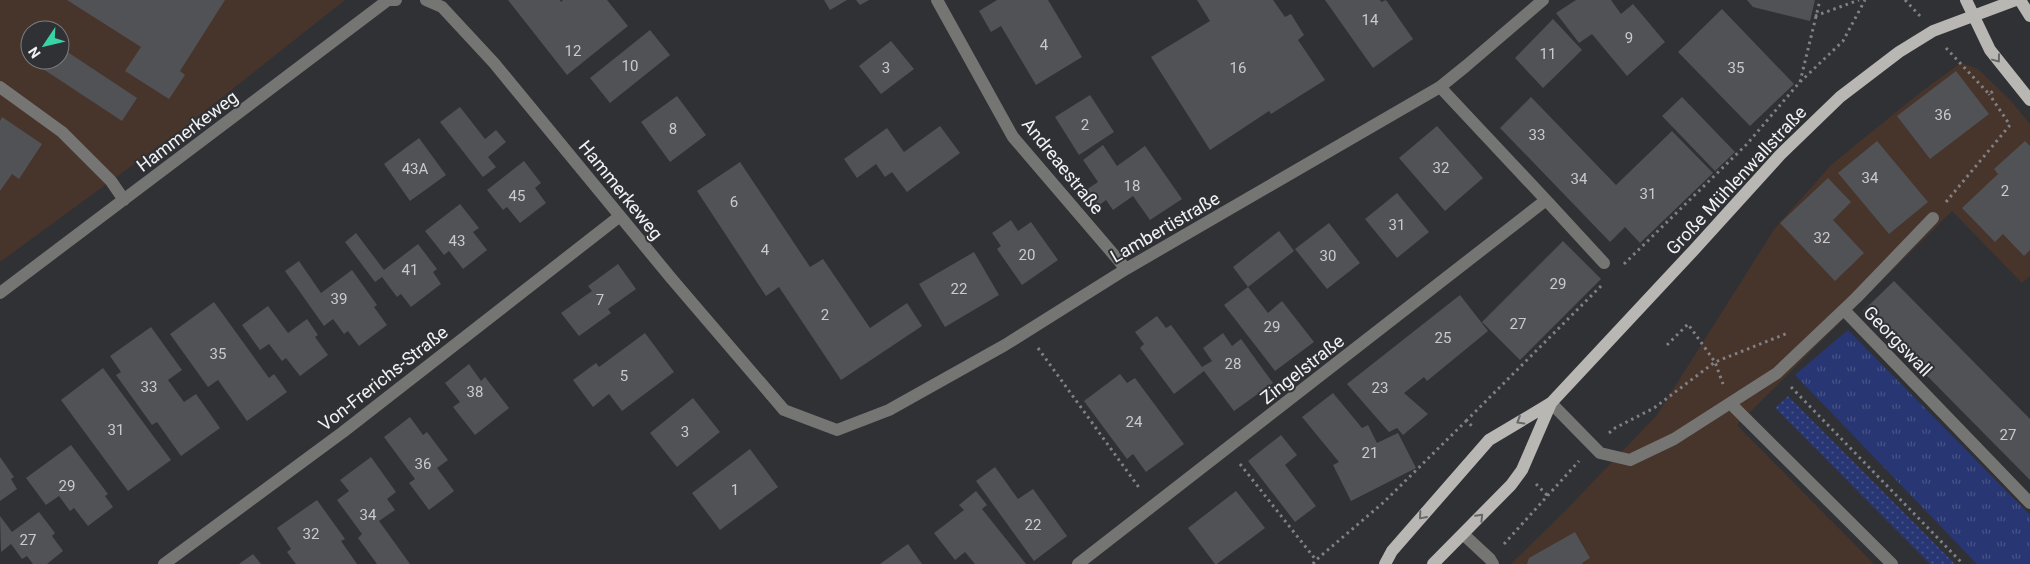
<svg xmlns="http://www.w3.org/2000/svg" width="2030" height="564" font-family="Roboto,sans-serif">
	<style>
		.commercial { fill: #47352c; fill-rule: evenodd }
		.grass { fill: url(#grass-dots) }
		.park { fill: url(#park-tufts) }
		.building { fill: #515255 }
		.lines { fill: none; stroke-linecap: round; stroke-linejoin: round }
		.path { stroke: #818185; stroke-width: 3; stroke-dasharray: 2.5 4; stroke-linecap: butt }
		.minor { stroke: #757573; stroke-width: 12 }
		.major { stroke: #b9b7b4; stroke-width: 12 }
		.oneway { stroke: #676768 }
		.labels { text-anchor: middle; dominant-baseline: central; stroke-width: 4; stroke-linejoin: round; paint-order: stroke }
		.number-label { font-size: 15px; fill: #cacacc }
		.street-label { font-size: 18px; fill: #f2f2f4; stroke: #303135 }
	</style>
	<defs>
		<pattern id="grass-dots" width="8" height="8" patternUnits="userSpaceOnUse" patternTransform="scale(1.25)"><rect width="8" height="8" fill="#283673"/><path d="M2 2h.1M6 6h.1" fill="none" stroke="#485488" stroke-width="1.8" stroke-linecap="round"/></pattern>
		<pattern id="park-tufts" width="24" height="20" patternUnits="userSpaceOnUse" patternTransform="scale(1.25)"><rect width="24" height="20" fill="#283673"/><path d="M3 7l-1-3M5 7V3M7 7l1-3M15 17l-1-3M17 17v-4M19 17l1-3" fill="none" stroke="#485488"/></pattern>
	</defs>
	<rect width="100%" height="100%" fill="#303135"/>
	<path class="commercial" d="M0,0H345L182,129L0,262ZM30,30H60V60H30Z
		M1961,63L1978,69L2011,101L2030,124V276L2022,283L1952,211L1737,425L1874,564H1511L1566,510L1657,415L1775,228L1831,165L1922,91Z"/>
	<path class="grass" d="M1788,396L1955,564H1930L1775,408Z"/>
	<path class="park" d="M1848,330L2030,515V564H1977L1795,375Z"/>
	<path class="building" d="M67,0H225L180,71L185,75L169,99L125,71L141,47Z
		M508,0H560L561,2L563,0H607L628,26L567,75Z
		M824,0H847L830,10Z
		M856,0H869L860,5Z
		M997,0H1048L1082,57L1036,85L1001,26L991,32L979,11Z
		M1197,0H1273L1285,17L1291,14L1304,35L1298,40L1325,80L1271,114L1269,111L1210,150L1151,57L1210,21Z
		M1325,0H1380L1381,2L1386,0L1413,39L1373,68Z
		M1576,0H1611L1621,14L1633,4L1665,42L1627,76L1592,34L1579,43L1556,13Z
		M1747,0H1815L1810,21L1753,7Z
		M1722,9L1794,84L1750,126L1678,52Z
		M1553,19L1582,50L1543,88L1515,58Z
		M650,30L670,55L610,103L590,78Z
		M891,41L914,69L881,94L859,66Z
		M60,47L137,98L122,121L43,69L49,60H60Z
		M1956,71L1989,114L1930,159L1897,116Z
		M1090,95L1114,132L1079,155L1055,117Z
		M677,96L706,135L670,162L641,122Z
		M1531,97L1616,185L1672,131L1713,173L1640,243L1625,227L1610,242L1500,128Z
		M1682,97L1735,152L1715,171L1662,116Z
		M460,107L485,139L496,130L506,142L488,157L496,167L483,177L440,122Z
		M2,117L42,144L19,179L12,174L0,191V121Z
		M940,126L960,153L907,192L892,172L885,177L876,164L857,178L844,159L887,128L904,152Z
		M1437,126L1483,178L1445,211L1399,158Z
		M419,138L446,175L410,201L384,164Z
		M1877,141L1928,202L1889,234L1838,173Z
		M2025,141L2030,146V250L2024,256L2003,234L1995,242L1962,208L1998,174L1994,169Z
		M1103,145L1117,166L1145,146L1182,199L1150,220L1133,196L1113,210L1106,200L1098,206L1086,190L1098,182L1083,160Z
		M524,161L541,183L535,188L546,203L520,223L507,207L503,210L487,190Z
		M740,162L810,267L823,259L870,328L907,303L922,326L841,380L779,287L766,296L697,191Z
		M1828,178L1851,202L1833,220L1864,253L1835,281L1780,223Z
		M1397,193L1429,232L1397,258L1365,219Z
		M460,204L479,228L473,232L487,250L463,269L449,251L444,255L425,231Z
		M1011,220L1018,231L1031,222L1058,260L1022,285L997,249L1001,246L992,233Z
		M1329,223L1360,263L1327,289L1295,249Z
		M1279,231L1294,251L1248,287L1233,267Z
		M356,233L384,270L418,244L437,269L433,272L441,284L411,307L401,294L397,297L382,277L375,282L345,242Z
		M1563,241L1601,279L1520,360L1482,322Z
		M974,252L999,295L945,327L919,284Z
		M299,261L321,293L352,270L377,305L374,307L387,325L359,346L348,331L344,334L333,319L324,326L285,271Z
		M618,264L636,289L608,309L611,313L579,336L561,313L592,291L588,286Z
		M1894,281L2030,419V480L1863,311Z
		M1248,287L1268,313L1282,301L1314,342L1275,371L1224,305Z
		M1460,295L1488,331L1427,381L1424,377L1404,393L1428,414L1403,435L1397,428L1389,432L1347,384Z
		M214,302L269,378L274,374L287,392L247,421L218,380L208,387L170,334Z
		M268,306L288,333L307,319L318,335L315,337L328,355L300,376L286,358L282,361L269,344L260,350L242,325Z
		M1157,316L1166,328L1171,325L1202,367L1212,361L1203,348L1223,333L1232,346L1241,339L1273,383L1234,411L1204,371L1174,394L1140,348L1144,344L1135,332Z
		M151,327L182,370L168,380L184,402L196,394L220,428L181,456L157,422L152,425L116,375L121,372L110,356Z
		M645,333L674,372L622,411L609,394L593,407L573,380L596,363L599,367Z
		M469,364L481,381L485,377L509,408L475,435L453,407L460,402L445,383Z
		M103,368L171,460L128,491L61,400Z
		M1120,374L1127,383L1135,378L1184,444L1146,472L1133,454L1127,459L1084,401Z
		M1333,393L1362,428L1368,425L1377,443L1398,433L1416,468L1351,501L1333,465L1339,462L1302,417Z
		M693,398L720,432L677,467L650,433Z
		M410,417L423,435L427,432L448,460L437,468L454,491L429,510L409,483L415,479L384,437Z
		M1281,435L1297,455L1285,465L1316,506L1295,522L1248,461Z
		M71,445L108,494L105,496L113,507L88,526L74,508L70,511L59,496L46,505L26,478Z
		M750,449L778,487L720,530L692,493Z
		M0,457L14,477L11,479L17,489L0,501Z
		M371,457L396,492L387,499L395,510L379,521L410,564H377L358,538L362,534L337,500L349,491L340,480Z
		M995,467L1018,499L1033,489L1067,536L1034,561L976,481Z
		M976,491L987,505L982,509L1026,564H975L965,552L955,560L934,533L964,510L959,505Z
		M1236,491L1265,528L1217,564H1215L1188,528Z
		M317,500L345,539L341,541L357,564H296L287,552L291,549L277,528Z
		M39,512L55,533L52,536L63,551L47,564H33L27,556L22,559L11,544L1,552L0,516L12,532Z
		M1575,532L1590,558L1582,563L1583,564H1527L1529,558Z
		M908,544L922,564H880Z
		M253,554L261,564H239Z"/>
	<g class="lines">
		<path class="path" d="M1905,0L1920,16
			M1815,16L1859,0
			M1946,48L1989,94L1995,90
			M1800,82L1820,0
			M1946,202L2010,125L1989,94
			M1624,264L1747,144L1799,83L1843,41L1865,0
			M1667,345L1688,324L1715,362L1723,384
			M1038,348L1140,489
			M1791,387L1963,564
			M1466,421L1603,284
			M1609,433L1615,428L1654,408L1715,362L1788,333
			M1240,464L1316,560
			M1536,484L1548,496
			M1504,544L1579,461
			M1313,564L1316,560L1384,502L1466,421L1472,426"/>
		<path class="minor" d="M426,0L442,7L494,63L671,278L784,410L837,430L889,410L1005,345L1126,269L1440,87L1466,66L1543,0
			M937,0L1013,137L1126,269
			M0,87L62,132L111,181L124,200
			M1546,200L1604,263
			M0,293L388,0H396
			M1844,310L2030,503
			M1551,403L1600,453L1630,460L1674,439L1777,373L1856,298L1933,218
			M1730,403L1892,564
			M1463,534L1490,559L1493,564
			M164,564L343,432L620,216
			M1078,564L1546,200L1440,87"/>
		<path class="major" d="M1966,0L1990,50L2030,100
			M2020,0L2030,16
			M1385,564L1392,551L1489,440L1551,403L1693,251L1780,155L1840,97L1899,52L1933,31L2016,0
			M1433,564L1511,485L1522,470L1551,403"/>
	</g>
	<defs><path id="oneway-chevron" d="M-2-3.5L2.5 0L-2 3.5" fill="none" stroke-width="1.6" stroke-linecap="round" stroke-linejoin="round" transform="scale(1.25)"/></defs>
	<g class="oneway">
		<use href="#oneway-chevron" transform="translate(1997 59) rotate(53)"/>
		<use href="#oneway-chevron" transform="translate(1520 421) rotate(149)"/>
		<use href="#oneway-chevron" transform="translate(1422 516) rotate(131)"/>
		<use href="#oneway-chevron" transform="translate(1480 517) rotate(-46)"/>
	</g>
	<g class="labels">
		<g class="number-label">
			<text x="1370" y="20">14</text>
			<text x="1629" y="38">9</text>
			<text x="1044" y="45">4</text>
			<text x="573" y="51">12</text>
			<text x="1548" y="54">11</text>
			<text x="630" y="66">10</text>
			<text x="886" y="68">3</text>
			<text x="1238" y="68">16</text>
			<text x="1736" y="68">35</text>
			<text x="1943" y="115">36</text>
			<text x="1085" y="125">2</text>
			<text x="673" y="129">8</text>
			<text x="1537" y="135">33</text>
			<text x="1441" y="168">32</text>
			<text x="415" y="169">43A</text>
			<text x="1870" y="178">34</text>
			<text x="1579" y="179">34</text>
			<text x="1132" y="186">18</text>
			<text x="2005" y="191">2</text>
			<text x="1648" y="194">31</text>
			<text x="517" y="196">45</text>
			<text x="734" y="202">6</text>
			<text x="1397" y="225">31</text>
			<text x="1822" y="238">32</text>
			<text x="457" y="241">43</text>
			<text x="765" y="250">4</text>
			<text x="1027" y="255">20</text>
			<text x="1328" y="256">30</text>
			<text x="410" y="270">41</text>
			<text x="1558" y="284">29</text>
			<text x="959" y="289">22</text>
			<text x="339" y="299">39</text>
			<text x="600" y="300">7</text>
			<text x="825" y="315">2</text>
			<text x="1518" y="324">27</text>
			<text x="1272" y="327">29</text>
			<text x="1443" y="338">25</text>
			<text x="218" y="354">35</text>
			<text x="1233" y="364">28</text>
			<text x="624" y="376">5</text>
			<text x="149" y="387">33</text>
			<text x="1380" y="388">23</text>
			<text x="475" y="392">38</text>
			<text x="1134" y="422">24</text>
			<text x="116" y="430">31</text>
			<text x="685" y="432">3</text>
			<text x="2008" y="435">27</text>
			<text x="1370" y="453">21</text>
			<text x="423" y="464">36</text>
			<text x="67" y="486">29</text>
			<text x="735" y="490">1</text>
			<text x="368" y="515">34</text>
			<text x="1033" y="525">22</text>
			<text x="311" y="534">32</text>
			<text x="28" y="540">27</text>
		</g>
		<g class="street-label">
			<text transform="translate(187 131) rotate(-37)">Hammerkeweg</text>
			<text transform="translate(1063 166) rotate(51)">Andreaestraße</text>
			<text transform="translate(1736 180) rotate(-47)">Große Mühlenwallstraße</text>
			<text transform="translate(621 190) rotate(51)">Hammerkeweg</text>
			<text transform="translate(1165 227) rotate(-30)">Lambertistraße</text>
			<text transform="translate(1898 341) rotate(46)">Georgswall</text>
			<text transform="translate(1302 369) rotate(-38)">Zingelstraße</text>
			<text transform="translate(383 378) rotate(-38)">Von-Frerichs-Straße</text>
		</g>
	</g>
	<g transform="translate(45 45) rotate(235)"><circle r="24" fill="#303135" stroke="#7e7e81"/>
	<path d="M0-4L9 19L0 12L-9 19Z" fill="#39d4a5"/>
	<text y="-8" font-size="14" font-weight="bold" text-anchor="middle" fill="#f2f2f4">N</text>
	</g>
</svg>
